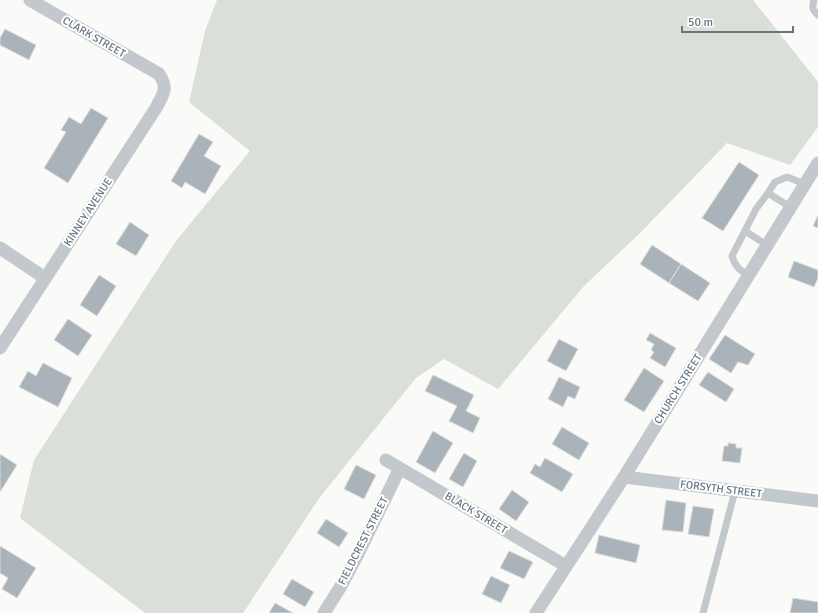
<svg xmlns="http://www.w3.org/2000/svg" width="818" height="613" font-family="Signika,sans-serif">
	<style>
		.green { fill: #dadfd7 }
		.building { fill: #aab3b9; stroke: #dcdcda }
		.lines { fill: none; stroke-linecap: round; stroke-linejoin: round }
		.service { stroke: #c3c8cc; stroke-width: 7 }
		.minor { stroke: #c3c8cc; stroke-width: 13 }
		.labels { text-anchor: middle; dominant-baseline: central; stroke-width: 4; stroke-linejoin: round; paint-order: stroke }
		.street-label { font-size: 11px; fill: #657683; stroke: #fff }
	</style>
	<rect width="100%" height="100%" fill="#fafaf8"/>
	<path class="green" d="M217,0H753L818,82V127L790,165L727,143L641,232L584,286L498,389L444,359L416,378L320,497L243,613H145L20,518L34,460L176,241L250,151L189,102L205,31Z"/>
	<path class="building" d="M5,29L36,45L29,60L0,45V38Z
		M91,108L108,118L68,183L44,168L66,132L61,130L69,117L81,124Z
		M199,134L213,142L204,156L221,166L205,194L185,182L182,188L171,181Z
		M739,162L759,175L723,231L702,218Z
		M818,215V228L813,226Z
		M130,222L149,235L136,256L116,244Z
		M652,245L681,264L669,283L640,264Z
		M794,261L818,270V278L814,287L788,277Z
		M681,264L710,283L698,301L669,283Z
		M99,275L116,286L97,316L80,305Z
		M68,319L92,335L78,356L54,340Z
		M650,333L676,348L665,367L650,358L654,352L651,350L654,344L646,340Z
		M725,335L755,354L748,365L738,362L731,373L709,359Z
		M559,339L578,349L566,371L547,361Z
		M43,363L72,378L58,407L19,387L28,371L36,376Z
		M644,368L664,381L644,412L624,400Z
		M708,372L734,389L726,402L699,385Z
		M433,375L474,395L466,411L480,418L473,433L449,421L457,406L425,391Z
		M559,377L580,387L575,399L568,396L563,407L548,399Z
		M562,427L589,443L579,460L552,444Z
		M433,431L453,443L435,473L416,462Z
		M728,443L736,444V448H742L740,463L722,461L724,446H728Z
		M464,453L477,461L463,487L449,479Z
		M0,454L17,465L0,492Z
		M545,458L573,474L562,492L530,473L535,464L540,467Z
		M356,465L376,475L364,499L344,489Z
		M512,490L529,502L516,521L499,509Z
		M666,500L686,503L683,532L662,530Z
		M693,506L714,509L709,537L688,534Z
		M326,519L348,533L339,547L317,533Z
		M599,535L640,545L636,563L595,553Z
		M0,546L36,568L17,598L2,589L8,578L0,573Z
		M509,551L533,562L524,579L500,568Z
		M491,576L510,585L501,603L482,594Z
		M292,579L314,592L305,607L283,594Z
		M793,598L818,602V613H790Z
		M275,603L293,613H269Z"/>
	<g class="lines">
		<path class="service" d="M814,0C812,7 812,10 818,15
			M768,193L790,207
			M745,231L767,245
			M748,275C739,270 735,266 732,256L756,209L768,193L775,182L787,177L805,184
			M703,613L735,491"/>
		<path class="minor" d="M0,248L45,278
			M0,348L156,108C163,94 169,89 159,74L30,0
			M386,460L566,566
			M624,477L818,501
			M324,613L341,586L358,554L400,468
			M536,613L624,477L818,163"/>
	</g>
	<g class="labels">
		<g class="street-label">
			<text transform="translate(94 37) rotate(30)">CLARK STREET</text>
			<text transform="translate(88 212) rotate(-57)">KINNEY AVENUE</text>
			<text transform="translate(678 389) rotate(-58)">CHURCH STREET</text>
			<text transform="translate(721 489) rotate(7)">FORSYTH STREET</text>
			<text transform="translate(476 513) rotate(31)">BLACK STREET</text>
			<text transform="translate(363 541) rotate(-63)">FIELDCREST STREET</text>
		</g>
	</g>
	<path d="M682 26v6h111v-6" fill="none" stroke="#657683" stroke-width="2"/>
	<text x="688" y="26" font-size="12" fill="#657683" stroke="#ffffff" stroke-width="3" paint-order="stroke">50 m</text>
</svg>
